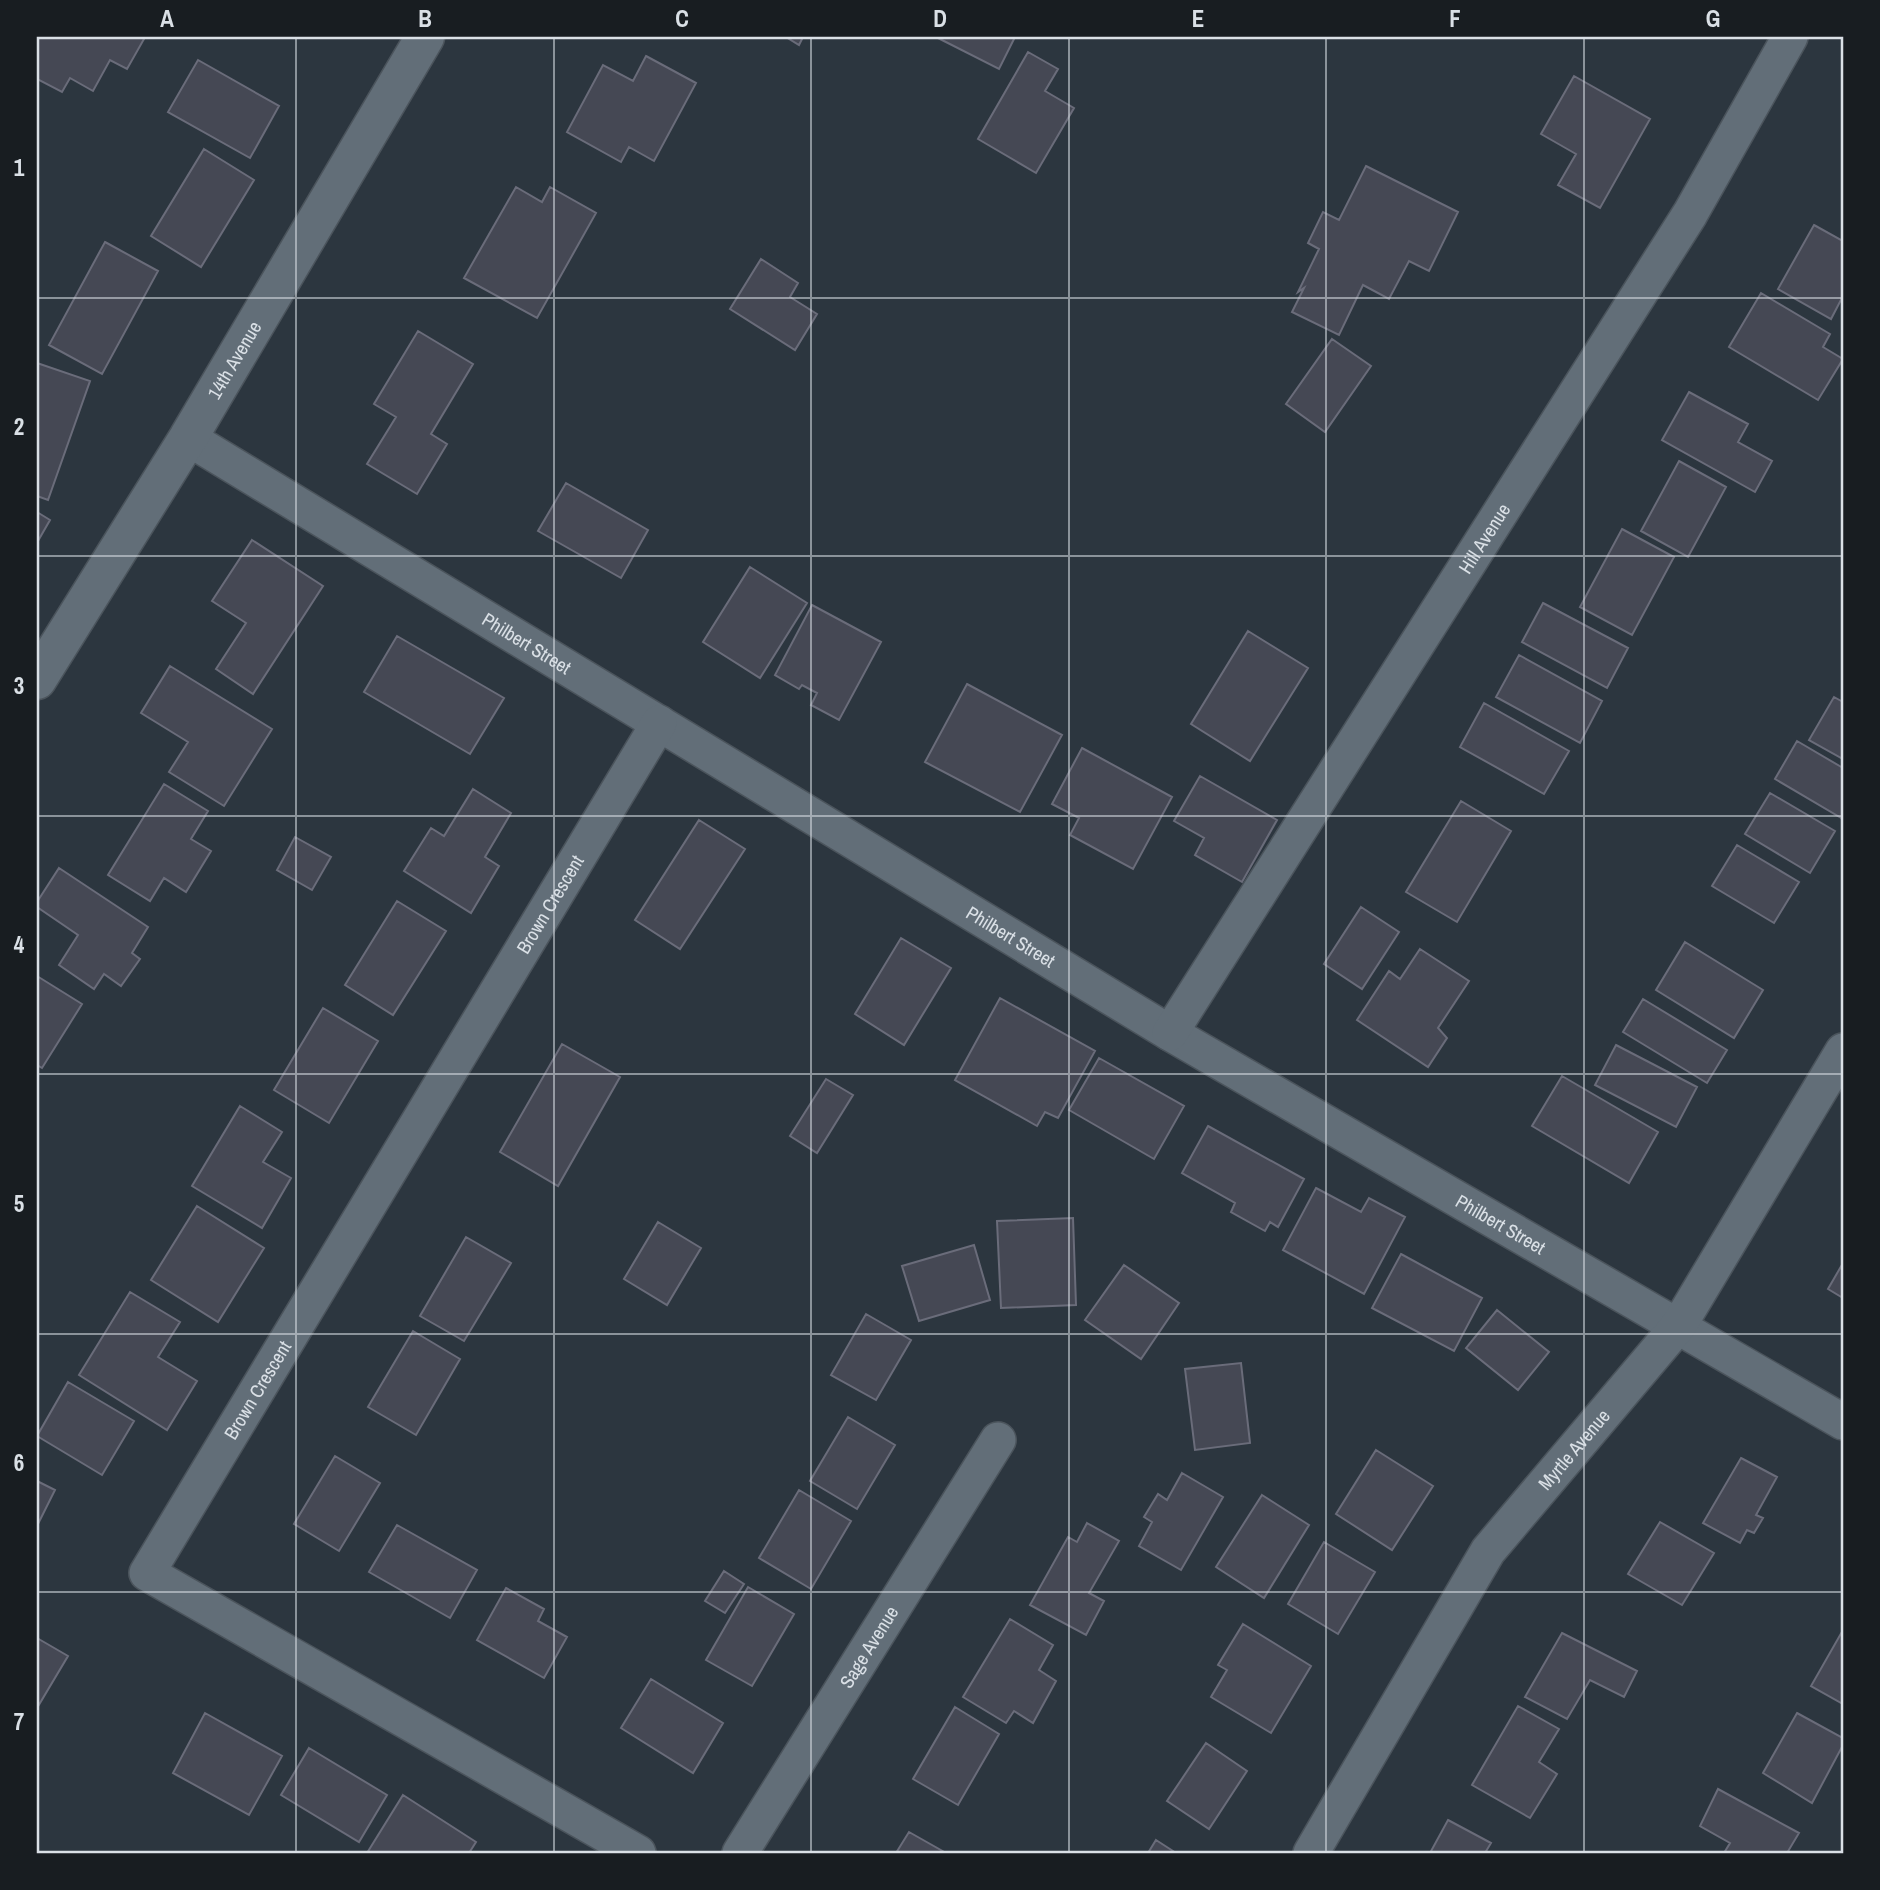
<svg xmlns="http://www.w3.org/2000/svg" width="1880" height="1890" font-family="'Archivo Narrow',sans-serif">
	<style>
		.building { fill: #454854; stroke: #6a6c7a; stroke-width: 2 }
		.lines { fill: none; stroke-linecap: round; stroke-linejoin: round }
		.street-casing { stroke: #4b545c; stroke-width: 38 }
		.secondary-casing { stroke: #4b545c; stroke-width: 41 }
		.street { stroke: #626e78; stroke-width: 35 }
		.secondary { stroke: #626e78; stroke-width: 38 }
		.grid { fill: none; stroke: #dae0e6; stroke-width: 2; stroke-opacity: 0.55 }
		.labels { text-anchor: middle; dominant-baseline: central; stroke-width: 6; stroke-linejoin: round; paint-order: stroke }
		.street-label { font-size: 19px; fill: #dae0e6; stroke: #181d21 }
		.neatline { fill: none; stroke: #dae0e6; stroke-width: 2.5 }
		.grid-label { font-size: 23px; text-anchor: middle; font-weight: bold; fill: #dae0e6 }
	</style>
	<rect width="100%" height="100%" fill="#2c363f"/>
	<path class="building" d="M37,37H140L144,39L127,69L110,60L93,91L70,78L62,92L37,79Z
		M786,37H803L799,45Z
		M936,37H1015L999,69Z
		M1028,52L1058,69L1045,91L1074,108L1036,173L978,139Z
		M646,56L696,83L654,161L629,147L621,162L567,132L603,65L633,81Z
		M198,60L279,106L250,158L168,112Z
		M1574,76L1650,119L1600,208L1558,185L1576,154L1541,134Z
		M204,149L254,180L201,267L151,236Z
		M1366,166L1458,212L1429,271L1409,261L1389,299L1363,285L1339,335L1292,312L1304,288L1298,292L1319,249L1308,243L1323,212L1339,220Z
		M516,187L542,202L550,187L596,213L537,318L464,278Z
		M1814,225L1843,241V296L1831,319L1778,289Z
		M105,242L158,271L102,374L49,345Z
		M761,259L798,283L790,297L817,314L795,350L730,309Z
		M1761,293L1830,334L1823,347L1843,359L1818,400L1729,347Z
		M418,331L473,364L431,434L447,444L417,494L367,464L396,417L374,404Z
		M1332,339L1371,366L1325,432L1286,404Z
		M37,363L90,381L48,500L37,496Z
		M1689,392L1748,424L1738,442L1772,461L1755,492L1662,440Z
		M1679,461L1726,487L1688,557L1641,531Z
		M566,483L648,530L621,578L538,531Z
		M37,512L50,520L38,541H37Z
		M1622,529L1674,557L1632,635L1580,607Z
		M252,540L323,586L253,694L216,669L246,623L212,601Z
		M750,567L807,603L760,678L703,642Z
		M1543,603L1628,648L1607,688L1522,642Z
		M812,605L881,642L839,720L811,705L817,693L802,685L799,689L775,675Z
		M1248,631L1308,668L1250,761L1191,724Z
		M397,636L504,698L470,754L364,692Z
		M1519,655L1602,701L1580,743L1496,697Z
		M170,666L272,729L224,806L169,772L188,742L141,713Z
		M967,684L1062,735L1020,812L925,762Z
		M1834,697L1843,702V759L1809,740Z
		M1484,703L1569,751L1544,794L1460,747Z
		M1797,741L1843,768V819L1775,779Z
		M1082,748L1172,797L1133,869L1070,835L1079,818L1052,804Z
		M1200,776L1277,820L1242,882L1195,855L1204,838L1174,821Z
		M164,784L208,811L191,839L211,851L186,892L164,878L150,901L108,875Z
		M473,789L511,813L485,857L499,866L471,913L404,871L431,828L444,836Z
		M1770,793L1835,831L1810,873L1745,834Z
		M1461,801L1511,831L1457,922L1406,892Z
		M699,820L745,849L680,949L635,920Z
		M295,837L331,857L312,890L277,870Z
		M1737,845L1799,882L1774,923L1712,886Z
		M59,868L148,927L132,953L140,959L121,986L104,974L94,989L59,965L78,935L37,907V902Z
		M397,901L446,931L393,1015L345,985Z
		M1361,907L1399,932L1362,989L1324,964Z
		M901,938L951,968L904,1045L855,1014Z
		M1685,942L1763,990L1734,1038L1656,990Z
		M1420,949L1469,981L1438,1028L1447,1038L1428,1067L1357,1020L1389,971L1400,979Z
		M37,976L82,1004L42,1068L37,1065Z
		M1000,998L1095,1051L1058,1118L1045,1112L1037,1126L955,1080Z
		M1643,999L1727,1050L1707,1083L1623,1032Z
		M323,1008L378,1041L329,1123L274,1090Z
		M562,1044L620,1077L558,1186L500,1152Z
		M1616,1045L1697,1087L1676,1127L1595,1085Z
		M1099,1058L1184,1106L1154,1159L1069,1110Z
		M1562,1076L1658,1132L1629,1183L1532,1126Z
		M826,1079L853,1095L817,1153L790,1136Z
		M240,1106L282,1132L263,1162L291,1178L262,1228L192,1186Z
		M1208,1126L1304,1179L1278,1227L1270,1222L1265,1231L1231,1212L1235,1203L1182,1173Z
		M1316,1188L1361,1212L1369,1198L1405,1217L1364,1294L1283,1250Z
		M197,1206L264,1248L218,1322L151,1280Z
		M1073,1218L1076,1305L1001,1308L997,1221Z
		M658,1222L701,1248L667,1305L624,1279Z
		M466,1237L511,1263L464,1341L420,1316Z
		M974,1245L990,1300L919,1321L902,1266Z
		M1401,1254L1482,1298L1454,1351L1372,1308Z
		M1843,1263V1298L1828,1289Z
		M1124,1265L1179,1303L1141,1359L1085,1320Z
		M130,1292L180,1322L158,1357L197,1381L167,1430L79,1375Z
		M1497,1310L1549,1352L1518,1390L1466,1348Z
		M866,1314L911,1340L876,1400L831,1375Z
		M413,1331L460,1359L416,1435L368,1407Z
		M1241,1363L1250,1443L1195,1450L1185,1369Z
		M68,1382L134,1421L102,1475L37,1436Z
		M848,1417L895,1445L857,1509L810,1481Z
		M1376,1450L1433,1486L1392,1550L1336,1514Z
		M335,1456L380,1483L339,1551L294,1524Z
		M1741,1458L1777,1477L1756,1515L1763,1518L1754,1533L1747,1530L1740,1543L1703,1523Z
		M1182,1473L1223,1497L1181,1570L1139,1546L1152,1522L1144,1517L1158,1494L1167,1500Z
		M37,1481L55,1490L37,1526Z
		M799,1490L851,1521L811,1589L759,1558Z
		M1262,1495L1309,1525L1264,1598L1216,1567Z
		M1660,1522L1714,1553L1682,1605L1628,1574Z
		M1087,1523L1119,1541L1089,1593L1104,1601L1086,1635L1030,1605L1068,1537L1077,1542Z
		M397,1525L477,1570L450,1618L369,1572Z
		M1324,1542L1375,1572L1338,1634L1288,1604Z
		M724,1571L744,1584L725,1613L705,1601Z
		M748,1587L794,1614L752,1686L706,1660Z
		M506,1588L544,1609L538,1621L567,1637L544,1678L477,1640Z
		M1010,1619L1053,1645L1039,1670L1056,1681L1033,1723L1014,1711L1006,1723L963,1697Z
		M1243,1624L1311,1666L1271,1733L1211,1697L1227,1670L1218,1665Z
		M1843,1630V1704L1811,1686Z
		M1562,1633L1637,1671L1624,1697L1590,1680L1567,1719L1525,1697Z
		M37,1638L68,1656L37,1708Z
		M651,1679L723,1723L693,1773L621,1728Z
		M1518,1706L1559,1729L1539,1762L1557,1774L1530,1818L1472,1785Z
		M955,1707L999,1734L958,1805L913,1779Z
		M205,1713L282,1756L249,1815L173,1773Z
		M1797,1713L1843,1738V1745L1812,1803L1763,1773Z
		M1206,1743L1247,1771L1209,1829L1167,1801Z
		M309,1748L387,1795L359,1842L281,1795Z
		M1718,1789L1799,1833L1787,1853H1724L1730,1843L1700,1826Z
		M403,1795L476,1842L469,1853H367Z
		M1448,1820L1491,1843L1485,1853H1430Z
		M909,1832L946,1853H896Z
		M1156,1840L1176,1853H1148Z"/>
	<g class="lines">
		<g class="street-casing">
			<g id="street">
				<path id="s1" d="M188,438L1170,1033L1843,1422"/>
				<path id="s2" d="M1170,1033L1690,214L1790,37"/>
				<path id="s3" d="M638,1853L147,1573L659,723"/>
				<path id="s4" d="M740,1853L998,1440"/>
				<path id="s5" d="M1311,1853L1488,1551L1679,1325L1843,1051"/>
			</g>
		</g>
		<g class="secondary-casing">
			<g id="secondary">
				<path id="s6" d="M37,680L188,438L425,37"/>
			</g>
		</g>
		<use href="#street" class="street"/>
		<use href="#secondary" class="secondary"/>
	</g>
	<path class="grid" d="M296,37V1853M554,37V1853M811,37V1853M1069,37V1853M1326,37V1853M1584,37V1853M37,298H1843M37,556H1843M37,816H1843M37,1074H1843M37,1334H1843M37,1592H1843"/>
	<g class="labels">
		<g class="street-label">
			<text stroke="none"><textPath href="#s6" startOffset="376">14th Avenue</textPath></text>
			<text stroke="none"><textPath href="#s2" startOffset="586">Hill Avenue</textPath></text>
			<text stroke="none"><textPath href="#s1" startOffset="396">Philbert Street</textPath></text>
			<text stroke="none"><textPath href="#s3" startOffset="1346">Brown Crescent</textPath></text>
			<text stroke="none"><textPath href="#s1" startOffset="962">Philbert Street</textPath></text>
			<text stroke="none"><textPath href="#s1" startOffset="1530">Philbert Street</textPath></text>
			<text stroke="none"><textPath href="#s3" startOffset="779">Brown Crescent</textPath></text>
			<text stroke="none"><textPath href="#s5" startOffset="483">Myrtle Avenue</textPath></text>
			<text stroke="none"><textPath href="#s4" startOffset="243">Sage Avenue</textPath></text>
		</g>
	</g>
	<rect width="1880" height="1890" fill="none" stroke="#181d21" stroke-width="77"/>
	<rect x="38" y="38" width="1804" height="1814" class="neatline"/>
	<g class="grid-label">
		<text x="167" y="27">A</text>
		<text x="425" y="27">B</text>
		<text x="682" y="27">C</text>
		<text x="940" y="27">D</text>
		<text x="1198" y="27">E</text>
		<text x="1455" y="27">F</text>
		<text x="1713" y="27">G</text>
		<text x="19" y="176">1</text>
		<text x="19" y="435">2</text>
		<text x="19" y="694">3</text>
		<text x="19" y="953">4</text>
		<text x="19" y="1212">5</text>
		<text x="19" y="1471">6</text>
		<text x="19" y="1730">7</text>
	</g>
</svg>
